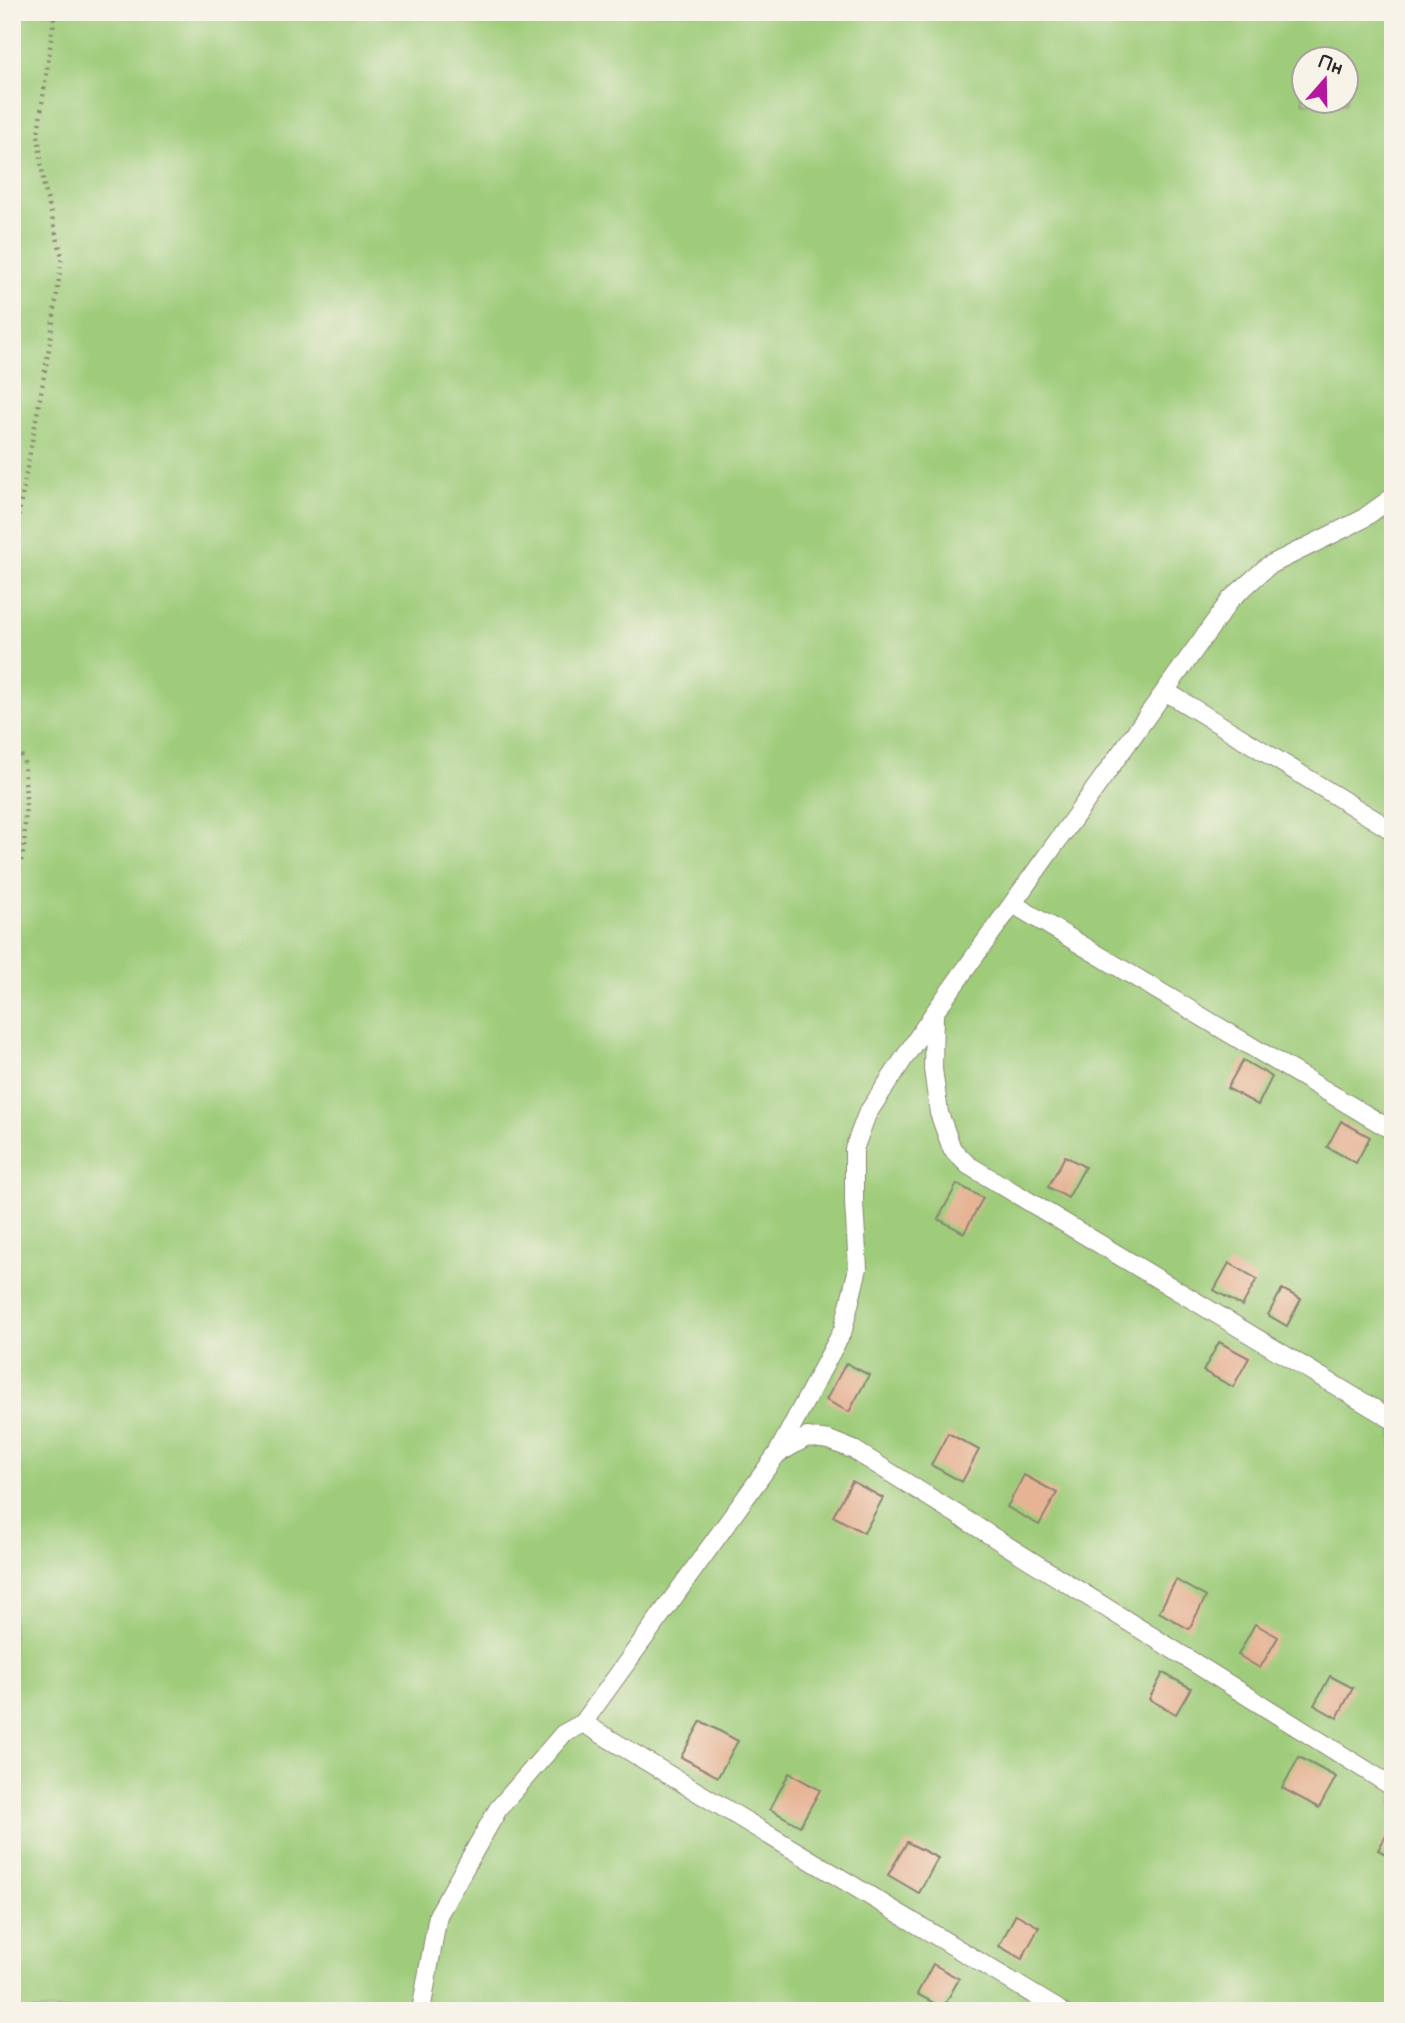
<svg xmlns="http://www.w3.org/2000/svg" width="1405" height="2023" font-family="'Balsamiq Sans',sans-serif">
	<style>
		.green { fill: #9fcc7a; stroke: #657c52; stroke-width: 2; fill-rule: evenodd }
		.building { fill: #e6b495 }
		.lines { fill: none; stroke-linecap: round; stroke-linejoin: round }
		.lane-casing { stroke: #8a8674; stroke-width: 20 }
		.path { stroke: #8a8674; stroke-width: 4.5; stroke-dasharray: 2 5; stroke-linecap: butt }
		.lane { stroke: #fff; stroke-width: 18 }
	</style>
	<rect width="100%" height="100%" fill="#f7f3e8"/>
	<filter id="ink" filterUnits="userSpaceOnUse"><feTurbulence type="fractalNoise" baseFrequency=".0143" numOctaves="2"/><feDisplacementMap in="SourceGraphic" scale="14" xChannelSelector="R" yChannelSelector="G"/><feConvolveMatrix kernelMatrix="1 2 1 2 8 2 1 2 1" color-interpolation-filters="sRGB"/></filter>
	<filter id="wash" filterUnits="userSpaceOnUse"><feTurbulence type="fractalNoise" baseFrequency=".00686" numOctaves="4" result="noise"/><feDisplacementMap in="SourceGraphic" scale="28" xChannelSelector="R" yChannelSelector="G"/><feGaussianBlur stdDeviation="1.57" result="paint"/><feColorMatrix in="noise" values="0 0 0 0 0 0 0 0 0 0 0 0 0 0 0 0 0 1.4 0 .05"/><feComposite in="paint" operator="in"/></filter>
	<g filter="url(#wash)">
		<rect width="100%" height="100%" fill="#e9e0bd"/>
		<path class="green" d="M12,12H1393V2011H12ZM1304,60H1346V102H1304Z"/>
		<g id="blocks">
			<path class="building" d="M1243,1060L1272,1077L1258,1105L1227,1088Z
				M1341,1121L1370,1137L1356,1163L1327,1147Z
				M1065,1156L1085,1167L1068,1198L1048,1187Z
				M957,1184L983,1198L964,1233L938,1219Z
				M1229,1263L1257,1279L1242,1306L1214,1290Z
				M1282,1289L1301,1299L1287,1326L1268,1315Z
				M1219,1342L1249,1358L1233,1387L1203,1371Z
				M846,1363L869,1375L849,1412L826,1400Z
				M948,1433L979,1450L962,1482L931,1465Z
				M1024,1475L1057,1493L1039,1525L1007,1507Z
				M852,1481L883,1498L864,1533L833,1516Z
				M1176,1580L1206,1597L1189,1629L1159,1612Z
				M1255,1624L1278,1637L1260,1668L1238,1655Z
				M1163,1673L1191,1688L1176,1714L1149,1699Z
				M1330,1676L1353,1688L1337,1718L1314,1705Z
				M701,1721L738,1741L718,1777L681,1757Z
				M1299,1757L1336,1777L1319,1808L1282,1788Z
				M789,1773L820,1790L800,1826L770,1809Z
				M1393,1823V1858L1378,1850Z
				M907,1842L938,1858L919,1893L888,1875Z
				M1016,1914L1039,1927L1022,1959L999,1946Z
				M933,1964L959,1979L943,2008L917,1994Z"/>
		</g>
	</g>
	<g filter="url(#ink)">
		<use href="#blocks" fill-opacity="0" stroke="#8a8674" stroke-width="2"/>
		<g class="lines">
			<g class="lane-casing">
				<path id="lane" d="M1165,691L1393,831
					M1013,904L1393,1131
					M934,1013L933,1069L939,1113L952,1149L968,1165L1393,1420
					M779,1453L807,1437L829,1440L854,1450L1393,1787
					M583,1723L1061,2011
					M421,2011L438,1915L498,1809L563,1734L583,1723L777,1454L843,1330L858,1268L854,1203V1149L867,1114L934,1013L1231,599L1268,566L1361,520L1393,497"/>
			</g>
			<path class="path" d="M12,551L50,343L62,257L44,186L38,133L55,12
				M12,736L24,761L26,799L24,850L12,894"/>
			<use href="#lane" class="lane"/>
		</g>
	</g>
	<rect width="1405" height="2023" fill="none" stroke="#f7f3e8" stroke-width="42"/>
	<g transform="translate(1325 80) rotate(20)"><circle r="33" fill="#f7f3e8" stroke="#a5a39c" stroke-width="2"/>
	<path d="M0-5L12 26L0 18L-12 26Z" fill="#b5179e"/>
	<text y="-10" font-size="19" font-weight="bold" text-anchor="middle" fill="#2b2b2b">Пн</text>
	</g>
</svg>
